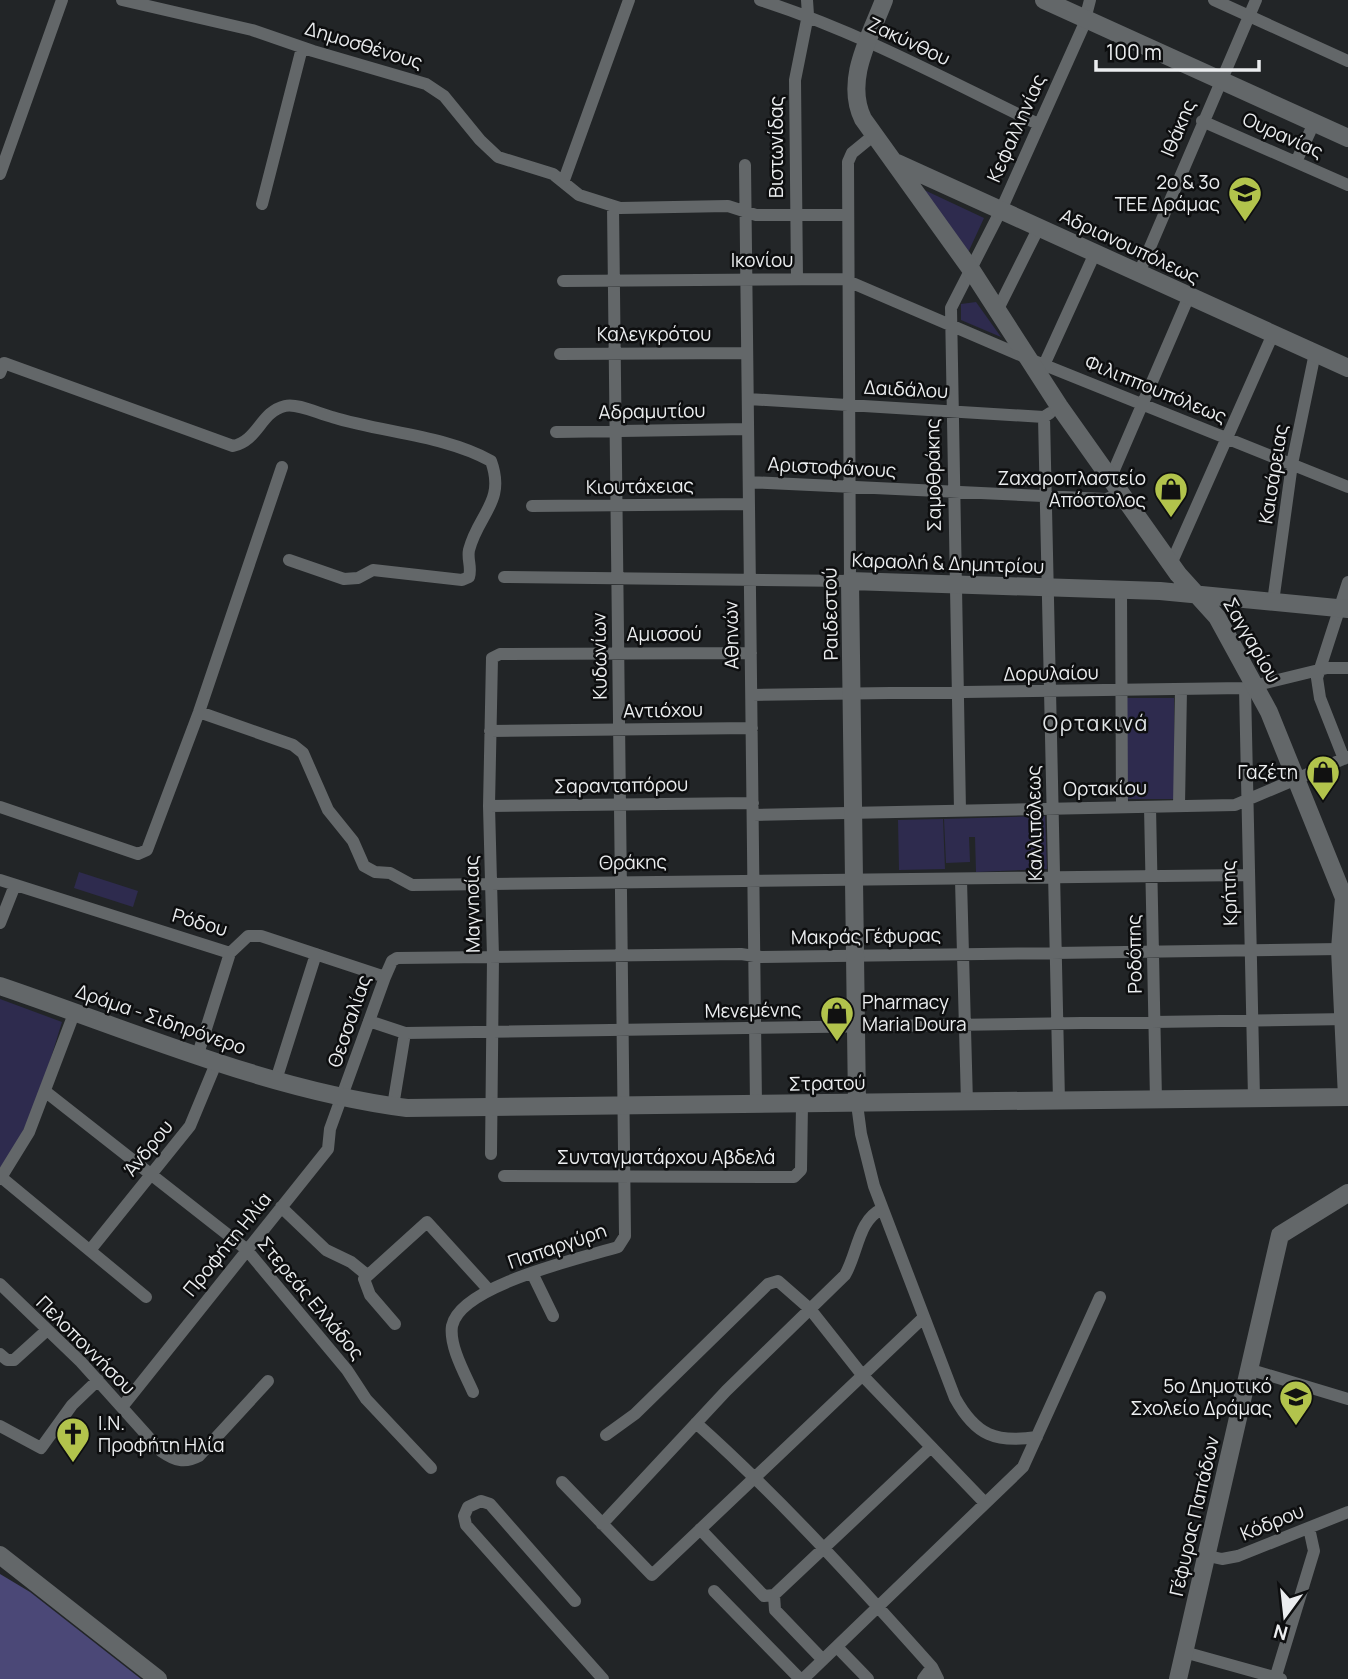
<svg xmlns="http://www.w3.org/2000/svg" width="1348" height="1679" font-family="Manrope,sans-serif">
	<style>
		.green { fill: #2e2b4e }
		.forest { fill: #4b4877 }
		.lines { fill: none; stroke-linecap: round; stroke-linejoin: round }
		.street { stroke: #636769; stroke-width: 12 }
		.secondary { stroke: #636769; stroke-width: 18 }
		.labels { text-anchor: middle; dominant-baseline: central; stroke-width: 5; stroke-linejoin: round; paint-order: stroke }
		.street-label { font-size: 19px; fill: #ebedef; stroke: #0d0e0f }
		.poi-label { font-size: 19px; fill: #ebedef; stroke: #0d0e0f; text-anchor: end }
		.neighbourhood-label { font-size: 21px; letter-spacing: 2px; fill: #e0e4e6; stroke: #0d0e0f }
	</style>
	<rect width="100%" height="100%" fill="#222527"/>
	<path class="green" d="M920,188L984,218L966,257Z
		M976,302L1001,337L961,320V304Z
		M1126,698H1174L1175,799H1127Z
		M1045,816L1047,869L976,872L975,837H969L970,862L946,863L944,819Z
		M943,819L945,869L899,870L898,820Z
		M79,872L138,891L133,907L74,888Z
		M0,999L62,1022C46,1073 33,1125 0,1168Z"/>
	<path class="forest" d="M0,1574L30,1592L141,1679H0Z"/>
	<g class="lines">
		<path class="street" d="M122,0L252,30L313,51L426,84L444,96L480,140L498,157L553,174L579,195L620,208L728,206L756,215H848
			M760,0C857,31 947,80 1038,124
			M1214,0L1348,61
			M1202,121L1348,185
			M1296,162L1314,123
			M745,165L756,1105
			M0,174L62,0
			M564,180L629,0
			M262,204L302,48
			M1139,273L1256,0
			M797,279L795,80L808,15L807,0
			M563,281L843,279L1027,358L1348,487
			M998,309L1039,227
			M560,354L747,353
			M1044,365L1095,253
			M0,373L4,363L233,446C259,440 260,412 285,406C298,403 319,414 332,417C384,433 444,435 491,461C506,502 478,514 469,550C467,560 472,567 469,577L462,580L373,570L358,578L344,579L289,560
			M748,399L1044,417L1050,413
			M1044,417L1059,1101
			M556,432L748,429
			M1111,477L1189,296
			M749,482L1106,499L1122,493
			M532,506L749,504
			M1171,564L1273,334
			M504,577L850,581L848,162L852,153L874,135
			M1121,590L1122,807
			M1273,602L1292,464L1315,353
			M1245,688L1254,1098
			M752,695L1245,688L1327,668H1348
			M199,712L293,745L303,753L328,810L353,841L364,866L375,872L390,873L412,885L1247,875
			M490,731L752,728
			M1344,759L1320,698L1317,678L1348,582
			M489,806L753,803
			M1179,806L1181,689
			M0,807L138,854L147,850L199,712L282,467
			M1150,807L1156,1100
			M960,811L951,308L1001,210L1083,27L1090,0
			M753,815L1235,805L1348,757
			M0,880L230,953
			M961,880L967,1103
			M0,923L15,885
			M369,1021L405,1033L1348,1019
			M198,1054L230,953L248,936H261L385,977
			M276,1080L316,954
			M46,1092L246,1249L347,1370L366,1399L431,1468
			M857,1104L861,1134L874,1186L955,1398C976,1436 996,1443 1037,1437
			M393,1106L405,1033
			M491,1154L493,957L489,806L492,658L500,654L751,653
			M504,1176L794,1177L801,1170L802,1104
			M1,1177L146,1297
			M0,1179L29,1132L75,1011
			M281,1207L326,1250L351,1262L367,1275
			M91,1249L190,1126L217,1061
			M533,1275L553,1316
			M0,1284L81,1362L161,1451C174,1460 184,1464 199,1456L268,1381
			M395,1324L370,1295L364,1279L427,1222L488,1289
			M0,1354L7,1360H14L46,1331
			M1248,1369L1348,1399
			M473,1392C465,1374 449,1346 452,1326C460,1285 582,1258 618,1247L625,1236L613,206
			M122,1407L328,1149L330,1129L385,977L392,961L397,958L741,954L761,957L1340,949
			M696,1423C780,1498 857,1583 932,1667L938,1679
			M0,1426L41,1448L72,1405L98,1380
			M606,1435L635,1414L768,1284L778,1281L810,1309L863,1376L985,1503
			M562,1482L652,1575L923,1318
			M602,1524L726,1391L845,1275C858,1253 858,1220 882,1209
			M700,1529L764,1596L774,1595L931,1447
			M1208,1556L1222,1559L1238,1556L1348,1512
			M714,1591L800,1679
			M774,1595L775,1610L823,1660
			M575,1601L490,1504L481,1501L468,1507L464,1516L466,1525L603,1679
			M837,1647L868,1679
			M1184,1652L1281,1679
			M803,1679L1023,1467L1100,1297
			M923,1679L932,1667
			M1275,1679L1314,1551L1309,1528"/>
		<path class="secondary" d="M884,0C870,37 844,80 863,119L972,271L1059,406L1178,574L1217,617L1269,712L1344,898L1340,949L1347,1097
			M1044,0L1348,138
			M897,163L1348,368
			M0,986C133,1031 267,1090 407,1108L1348,1097
			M857,1104L850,581L1160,591L1348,609
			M0,1555L158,1679
			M1178,1679L1280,1235L1348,1193"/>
	</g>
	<defs>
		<g id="school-pin" transform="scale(1.75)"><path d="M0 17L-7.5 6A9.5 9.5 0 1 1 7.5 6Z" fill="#b2c34c" stroke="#0d0e0f"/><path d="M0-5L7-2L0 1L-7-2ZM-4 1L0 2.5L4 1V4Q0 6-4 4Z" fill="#111"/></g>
		<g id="shop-pin" transform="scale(1.75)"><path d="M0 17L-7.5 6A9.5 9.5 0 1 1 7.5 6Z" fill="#b2c34c" stroke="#0d0e0f"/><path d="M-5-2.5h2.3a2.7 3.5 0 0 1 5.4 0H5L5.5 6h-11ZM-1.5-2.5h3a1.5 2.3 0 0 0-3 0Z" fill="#111"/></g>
		<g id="church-pin" transform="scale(1.75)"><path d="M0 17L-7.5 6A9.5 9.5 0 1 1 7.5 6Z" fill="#b2c34c" stroke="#0d0e0f"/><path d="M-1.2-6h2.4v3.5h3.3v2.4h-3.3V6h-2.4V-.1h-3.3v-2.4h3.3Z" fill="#111"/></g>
	</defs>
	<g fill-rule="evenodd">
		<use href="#school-pin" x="1245" y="193"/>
		<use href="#shop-pin" x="1171" y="489"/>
		<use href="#shop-pin" x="1323" y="772"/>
		<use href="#shop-pin" x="837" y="1013"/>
		<use href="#school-pin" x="1296" y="1397"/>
		<use href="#church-pin" x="73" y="1434"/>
	</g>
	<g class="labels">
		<g class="street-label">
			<text transform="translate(909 41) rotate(25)">Ζακύνθου</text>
			<text transform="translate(364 45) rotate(17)">Δημοσθένους</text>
			<text transform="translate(1016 128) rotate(-66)">Κεφαλληνίας</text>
			<text transform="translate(1178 128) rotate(-67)">Ιθάκης</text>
			<text transform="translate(1283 135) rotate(24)">Ουρανίας</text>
			<text transform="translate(776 147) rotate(-90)">Βιστωνίδας</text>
			<text transform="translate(1130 246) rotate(25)">Αδριανουπόλεως</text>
			<text x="762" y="260">Ικονίου</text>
			<text x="654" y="334">Καλεγκρότου</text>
			<text transform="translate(906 389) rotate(3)">Δαιδάλου</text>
			<text transform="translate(1156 389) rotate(22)">Φιλιππουπόλεως</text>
			<text transform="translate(652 411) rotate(-1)">Αδραμυτίου</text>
			<text transform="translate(832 467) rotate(3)">Αριστοφάνους</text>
			<text transform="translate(1273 474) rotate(-81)">Καισάρειας</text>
			<text transform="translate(933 475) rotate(-91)">Σαμοθράκης</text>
			<text transform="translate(640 486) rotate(-1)">Κιουτάχειας</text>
			<text transform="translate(948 563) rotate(2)">Καραολή &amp; Δημητρίου</text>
			<text transform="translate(830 614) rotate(-91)">Ραιδεστού</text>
			<text x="664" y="634">Αμισσού</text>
			<text transform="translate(731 635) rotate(-91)">Αθηνών</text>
			<text transform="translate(1252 640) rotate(60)">Σαγγαρίου</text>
			<text transform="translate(599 656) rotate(-91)">Κυδωνίων</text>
			<text transform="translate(1051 673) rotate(-1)">Δορυλαίου</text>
			<text transform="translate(663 710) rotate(-1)">Αντιόχου</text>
			<text transform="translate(621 785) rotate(-1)">Σαρανταπόρου</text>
			<text transform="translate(1105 788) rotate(-1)">Ορτακίου</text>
			<text transform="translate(1034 823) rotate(-91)">Καλλιπόλεως</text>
			<text transform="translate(633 862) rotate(-1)">Θράκης</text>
			<text transform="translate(1229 893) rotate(-92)">Κρήτης</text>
			<text transform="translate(472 904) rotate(-91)">Μαγνησίας</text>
			<text transform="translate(200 922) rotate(16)">Ρόδου</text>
			<text transform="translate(866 936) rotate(-1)">Μακράς Γέφυρας</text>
			<text transform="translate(1134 954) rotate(-91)">Ροδόπης</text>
			<text transform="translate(753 1010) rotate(-1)">Μενεμένης</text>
			<text transform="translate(161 1019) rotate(19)">Δράμα - Σιδηρόνερο</text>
			<text transform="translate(349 1021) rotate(-71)">Θεσσαλίας</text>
			<text transform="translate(827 1083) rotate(-1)">Στρατού</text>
			<text transform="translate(148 1148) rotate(-51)">Άνδρου</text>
			<text x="666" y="1157">Συνταγματάρχου Αβδελά</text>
			<text transform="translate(227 1244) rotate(-51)">Προφήτη Ηλία</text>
			<text transform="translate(557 1246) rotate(-19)">Παπαργύρη</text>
			<text transform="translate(311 1298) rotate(50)">Στερεάς Ελλάδος</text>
			<text transform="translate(86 1345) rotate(45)">Πελοποννήσου</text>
			<text transform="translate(1194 1516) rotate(-77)">Γέφυρας Παπάδων</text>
			<text transform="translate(1272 1522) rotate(-22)">Κόδρου</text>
		</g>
		<g class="poi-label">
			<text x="1220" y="182">2ο &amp; 3ο<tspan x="1220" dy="22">ΤΕΕ Δράμας</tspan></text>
			<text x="1146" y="478">Ζαχαροπλαστείο<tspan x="1146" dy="22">Απόστολος</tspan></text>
			<text x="1298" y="772">Γαζέτη</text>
			<text x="862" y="1002" text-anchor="start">Pharmacy<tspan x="862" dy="22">Maria Doura</tspan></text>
			<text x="1272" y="1386">5ο Δημοτικό<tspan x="1272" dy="22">Σχολείο Δράμας</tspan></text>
			<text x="98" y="1423" text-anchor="start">Ι.Ν.<tspan x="98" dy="22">Προφήτη Ηλία</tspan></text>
		</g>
		<g class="neighbourhood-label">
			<text x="1096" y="723">Ορτακινά</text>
		</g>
	</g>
	<g transform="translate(1285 1616) rotate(195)" stroke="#0d0e0f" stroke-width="5" paint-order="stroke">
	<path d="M0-5L12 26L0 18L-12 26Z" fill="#ebedef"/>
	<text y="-10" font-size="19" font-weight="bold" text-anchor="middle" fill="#ebedef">N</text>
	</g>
	<path d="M1096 60v10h163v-10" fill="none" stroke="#ebedef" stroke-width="3.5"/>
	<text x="1106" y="60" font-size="21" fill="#ebedef" stroke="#0d0e0f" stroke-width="5" paint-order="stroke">100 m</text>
</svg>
